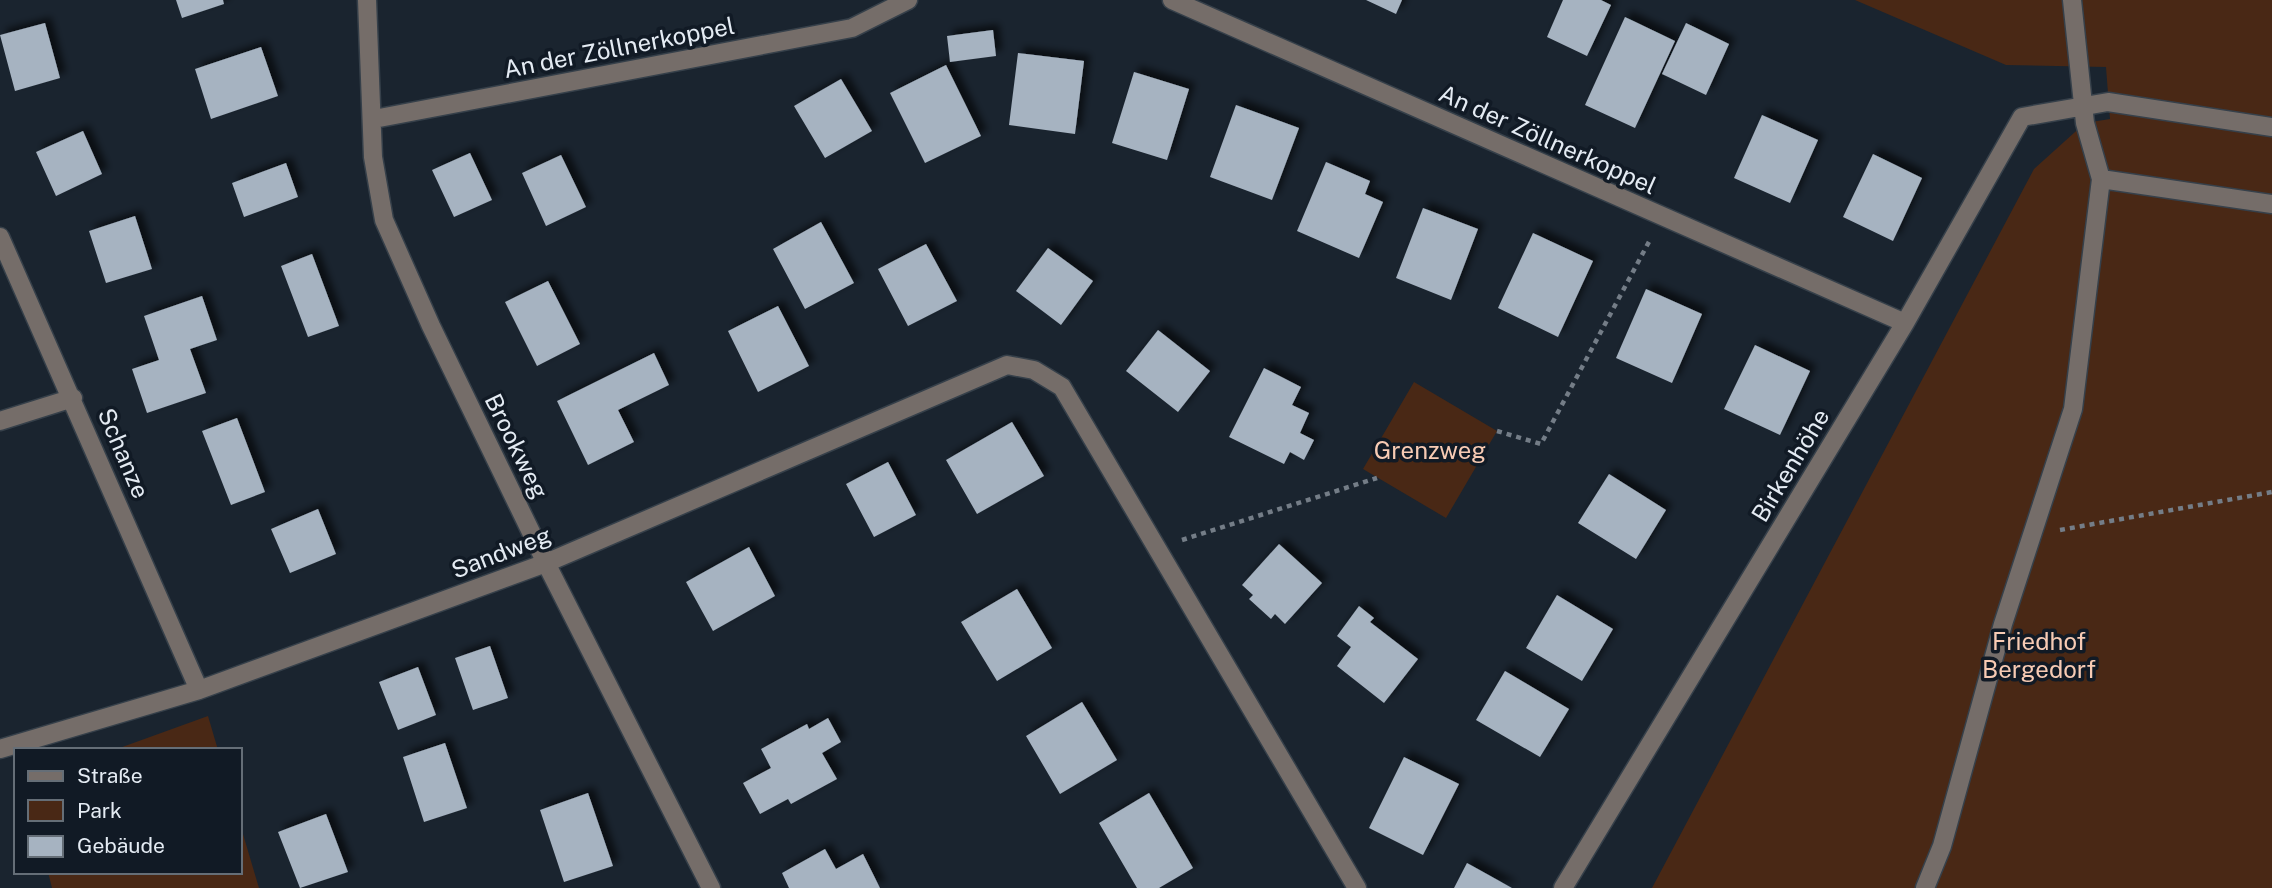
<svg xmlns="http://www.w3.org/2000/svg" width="2272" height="888" font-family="'Public Sans',sans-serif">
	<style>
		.green { fill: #492815 }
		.building { fill: #a6b3c1; filter: url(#shadow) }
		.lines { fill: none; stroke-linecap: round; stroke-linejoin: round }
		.minor-casing { stroke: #36404a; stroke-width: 21 }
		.path { stroke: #747d87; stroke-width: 4.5; stroke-dasharray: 5 5; stroke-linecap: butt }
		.minor { stroke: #756d69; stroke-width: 18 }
		.labels { text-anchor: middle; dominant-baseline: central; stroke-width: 7; stroke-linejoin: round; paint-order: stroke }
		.street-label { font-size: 24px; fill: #e4ebf3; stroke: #111a25 }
		.park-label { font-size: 24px; fill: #f7cbb4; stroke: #111a25 }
	</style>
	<defs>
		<filter id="shadow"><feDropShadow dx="6" dy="-6" stdDeviation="3.5" flood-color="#0009"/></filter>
	</defs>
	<rect width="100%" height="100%" fill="#1a242f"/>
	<path class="green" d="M1855,0H2272V888H1652L2034,169L2085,123L2110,119L2106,67L2006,65Z
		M1414,382L1497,431L1446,518L1363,469Z
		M208,716L218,750H114Z
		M240,824L259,888H52L48,872H240Z"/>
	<path class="building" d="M176,0H223L224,4L182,18Z
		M1366,0H1402L1396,14Z
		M1563,0H1601L1611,5L1587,56L1547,37Z
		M1625,17L1675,41L1635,128L1585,105Z
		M45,23L60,78L15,91L0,35Z
		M1686,23L1729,44L1706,95L1662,74Z
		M993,30L996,56L950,62L947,36Z
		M261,47L278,96L211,119L195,69Z
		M1018,53L1084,61L1075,134L1009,125Z
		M946,65L981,136L925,163L890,93Z
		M1134,72L1189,89L1167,160L1112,143Z
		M841,79L872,131L825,158L794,106Z
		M1236,105L1299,128L1272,200L1210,177Z
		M1762,115L1818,140L1790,203L1734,178Z
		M83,131L102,174L56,196L36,152Z
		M470,153L492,200L454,217L432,170Z
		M1873,154L1922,178L1893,241L1843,217Z
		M561,155L586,207L546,226L522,173Z
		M1326,162L1370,181L1365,194L1383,202L1359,258L1297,231Z
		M286,163L298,197L244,217L232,183Z
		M1423,208L1478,229L1451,300L1396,278Z
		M135,216L152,269L106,283L89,231Z
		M821,222L854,283L805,309L773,249Z
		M1533,233L1593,261L1558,337L1498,308Z
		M926,244L957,301L908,326L878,269Z
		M1048,248L1093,281L1061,325L1016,291Z
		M312,254L339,326L308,337L281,266Z
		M548,281L580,344L537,366L505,302Z
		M1646,289L1702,314L1672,383L1616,358Z
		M202,296L217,340L190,349L206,393L147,413L132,369L159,360L144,316Z
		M778,306L809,366L758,392L728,331Z
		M1158,330L1210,371L1178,412L1126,371Z
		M1755,345L1810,371L1780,435L1724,409Z
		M654,353L669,385L618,410L634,442L588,465L557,401Z
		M1264,368L1301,387L1292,405L1309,413L1300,433L1314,440L1304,460L1290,452L1284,464L1229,437Z
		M237,418L265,492L231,505L202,431Z
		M1012,422L1044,476L977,514L946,460Z
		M888,462L916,515L874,537L846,484Z
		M1609,474L1666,510L1636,559L1578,523Z
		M318,509L336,554L290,573L271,529Z
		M1279,544L1322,583L1285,624L1275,614L1271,619L1249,599L1253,595L1242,585Z
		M749,547L775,596L713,631L686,582Z
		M1017,589L1052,648L997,681L961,622Z
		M1557,595L1613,629L1582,681L1526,648Z
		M1359,606L1374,618L1370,622L1418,659L1384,703L1337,666L1351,647L1337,636Z
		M490,646L508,698L473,710L455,658Z
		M418,667L436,715L398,730L379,682Z
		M1505,671L1569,709L1540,757L1476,720Z
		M1082,702L1117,760L1060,794L1026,736Z
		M828,718L841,742L822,753L837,779L791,804L788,799L760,814L743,783L771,768L761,749L807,724L809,729Z
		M445,743L467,808L424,822L403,757Z
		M1404,757L1459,784L1423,855L1369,828Z
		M588,793L613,866L564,882L540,810Z
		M1149,793L1193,868L1159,888H1137L1099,823Z
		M326,814L348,872L300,888L278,832Z
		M825,849L836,869L863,854L880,888H789L782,873Z
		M1467,863L1512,888H1454Z"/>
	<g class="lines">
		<g class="minor-casing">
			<path id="minor" d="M367,0L373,157L384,220L431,326L546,563L711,888
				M1172,0L1905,323
				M2072,0L2085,123L2101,179
				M374,119L852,28L908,0
				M0,237L199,690
				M0,421L73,398
				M0,749L199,690L546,563L1007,365L1034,370L1062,387L1357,888
				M1563,888L1905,323L2022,117L2108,102L2272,127
				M1925,888L1942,846L2003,624L2073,409L2101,179L2272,204"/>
		</g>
		<path class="path" d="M1497,431L1541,444L1651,238
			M2060,530L2272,492
			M1182,540L1377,478"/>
		<use href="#minor" class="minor"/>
	</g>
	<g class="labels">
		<g class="street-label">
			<text transform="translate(619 47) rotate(-11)">An der Zöllnerkoppel</text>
			<text transform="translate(1548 139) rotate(24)">An der Zöllnerkoppel</text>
			<text transform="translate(517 446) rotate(64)">Brookweg</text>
			<text transform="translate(124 453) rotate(67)">Schanze</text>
			<text transform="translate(1790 465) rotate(-59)">Birkenhöhe</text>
			<text transform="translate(501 552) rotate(-21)">Sandweg</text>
		</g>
		<g class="park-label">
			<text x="1430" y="450">Grenzweg</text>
			<text x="2039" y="641">Friedhof<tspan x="2039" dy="28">Bergedorf</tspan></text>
		</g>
	</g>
	<rect x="14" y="748" width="228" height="126" fill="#111a25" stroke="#656e77" stroke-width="2"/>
	<rect x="28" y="771" width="35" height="10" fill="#756d69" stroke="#656e77" stroke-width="2"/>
	<text x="77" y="783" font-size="21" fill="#e4ebf3">Straße</text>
	<rect x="28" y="800" width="35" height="21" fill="#492815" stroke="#656e77" stroke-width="2"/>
	<text x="77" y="818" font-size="21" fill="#e4ebf3">Park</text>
	<rect x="28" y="836" width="35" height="21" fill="#a6b3c1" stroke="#656e77" stroke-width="2"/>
	<text x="77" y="853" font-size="21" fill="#e4ebf3">Gebäude</text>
</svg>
